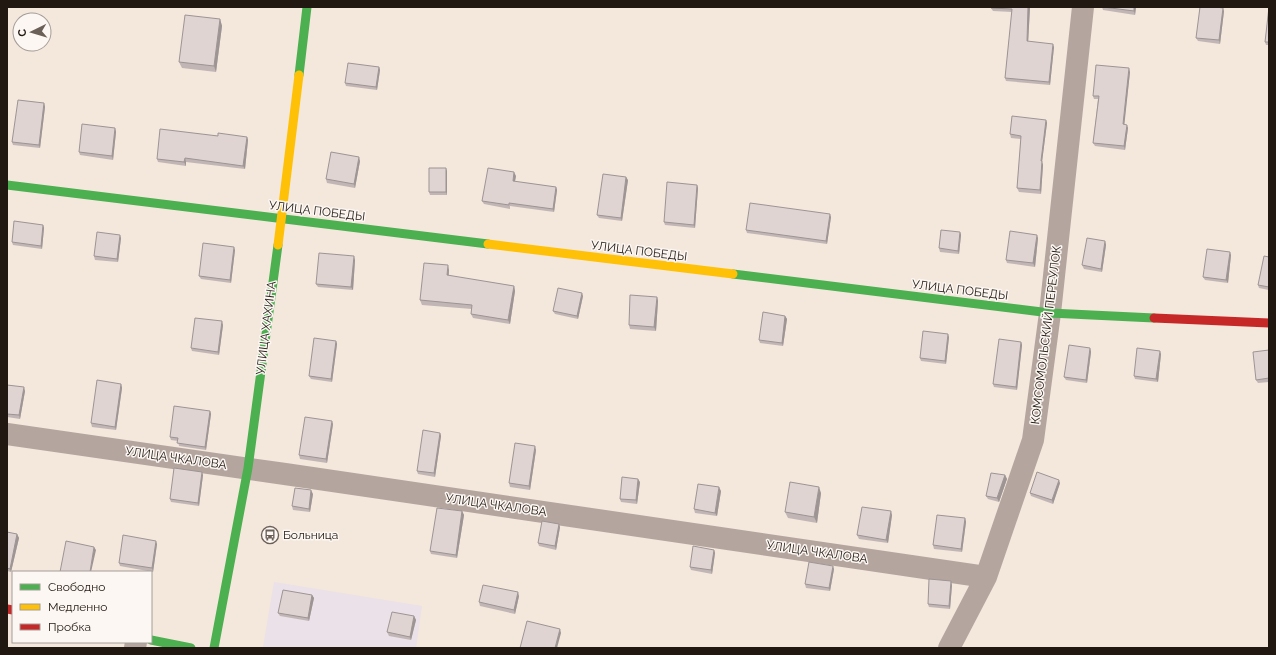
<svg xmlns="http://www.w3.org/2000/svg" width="1276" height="655" font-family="Raleway,sans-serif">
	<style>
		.commercial { fill: #ebe1e8 }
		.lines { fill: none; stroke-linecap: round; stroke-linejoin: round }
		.street { stroke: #b4a69f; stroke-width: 22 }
		.fast { stroke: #4caf50; stroke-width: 9 }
		.slow { stroke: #ffc107; stroke-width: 9 }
		.jam { stroke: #c62828; stroke-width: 9 }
		.wall { fill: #c1b6b5 }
		.shaded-wall { fill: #9d9494 }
		.building { fill: #e0d4d3; stroke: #9d9494 }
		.labels { text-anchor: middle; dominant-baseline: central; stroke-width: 3; stroke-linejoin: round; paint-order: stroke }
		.street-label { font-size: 12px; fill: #211811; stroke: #fcf7f3 }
		.poi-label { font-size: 12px; fill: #211811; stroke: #fcf7f3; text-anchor: start }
	</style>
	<rect width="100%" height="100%" fill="#f4e7dc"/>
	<path class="commercial" d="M274,582L422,606L416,648L263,647Z"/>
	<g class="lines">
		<path class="street" d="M7,434L285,474L986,577
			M135,648L136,642
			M949,648L986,577L1033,440L1050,313L1083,7"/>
		<path class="fast" d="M299,75L307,7
			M7,185L488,244
			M733,274L1050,313L1154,318
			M151,640L191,648
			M214,648L248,468L278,245"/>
		<path class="slow" d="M488,244L733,274
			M278,245L299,75"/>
		<path class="jam" d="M1154,318L1269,323
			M7,609L13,610"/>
	</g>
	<path class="wall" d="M1030,7L1028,42L1054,47L1050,85L1006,81L1005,78L1012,12L993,11L991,8Z
		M1102,7H1136L1135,15L1103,10Z
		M1269,7V45H1266L1265,42Z
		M1224,11L1220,44L1198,41L1196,38Z
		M220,19L222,26L216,72L182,68L179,62Z
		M379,67L380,70L377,90L346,86L345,83Z
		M1130,72L1124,124L1128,128L1125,150L1095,146L1093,143L1098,99H1094L1093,96Z
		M44,103L45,107L40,148L13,145L12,142Z
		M1046,120L1047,123L1042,162L1043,165L1041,194L1019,192L1017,188L1021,139L1011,138L1010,134Z
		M115,128L116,132L113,160L80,155L79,152Z
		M218,136L247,137L248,140L245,169L186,162V166L158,162L157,159Z
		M360,161L355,188L327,183L326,179Z
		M447,171V195H430L429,192Z
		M516,176L515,182L556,187L557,190L554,212L510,206V209L484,204L482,201Z
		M628,180L622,221L599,218L597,215Z
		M697,185L698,188L695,228L665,225L664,222Z
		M831,217L827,244L747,233L746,230Z
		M43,225L44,228L42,249L13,245L12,242Z
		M960,232L961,235L959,254L940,252L939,248Z
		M121,238L118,262L95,260L94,256Z
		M1038,238L1035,267L1007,263L1006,260Z
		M1105,241L1106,245L1102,272L1084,269L1082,265Z
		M235,250L231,283L201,279L199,276Z
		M1231,255L1228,283L1205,280L1203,277Z
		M1269,257V290L1259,288L1258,285Z
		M355,260L353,290L318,287L316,284Z
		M449,270V276L514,286L515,291L510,324L473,318L471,314L472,309L422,305L420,300Z
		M583,296L578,319L555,314L553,311Z
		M657,297L658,301L656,331L630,329L629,325Z
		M785,316L787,319L783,346L760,343L759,340Z
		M223,325L219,355L192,351L191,348Z
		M949,337L946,364L921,361L920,358Z
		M336,341L337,344L332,382L311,379L309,376Z
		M1021,342L1022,345L1017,390L994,387L993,384Z
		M1090,348L1091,352L1087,383L1066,380L1064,377Z
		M1269,350V382L1258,383L1256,380Z
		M1161,354L1158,382L1135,379L1134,376Z
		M121,384L122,388L116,430L92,427L91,423Z
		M7,385L25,391L20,419L7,417Z
		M210,411L211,414L206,450L179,446L178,441L171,440L170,437Z
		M333,424L327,463L300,459L299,455Z
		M440,433L441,436L435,477L418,474L417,471Z
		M536,450L530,490L510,487L509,483Z
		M203,475L199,506L171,502L170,499Z
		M1005,475L1007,479L999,502L988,499L986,496Z
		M640,482L637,504L621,502L620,499Z
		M1060,483L1053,504L1031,496L1030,493Z
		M721,491L717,516L695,513L694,509Z
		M821,493L817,523L788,518L785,512Z
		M313,494L310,512L293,510L292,506Z
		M462,511L464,515L457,558L431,554L430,551Z
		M892,515L888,543L859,539L857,535Z
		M965,518L966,522L962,552L934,549L933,545Z
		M560,527L556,550L539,546L538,543Z
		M7,532L17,534L19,538L11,572L7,571Z
		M157,544L153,572L120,566L119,563Z
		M714,550L715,553L712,574L691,570L690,567Z
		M834,569L830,591L806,588L805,584Z
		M952,585L950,609L929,607L928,604Z
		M312,595L314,598L309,621L280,616L278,613Z
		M519,596L515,614L480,606L479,602Z
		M414,616L416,620L411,640L389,636L387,632Z"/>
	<path class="shaded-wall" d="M1028,7H1030L1028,45L1027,41Z
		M1134,7H1136L1135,15L1134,11Z
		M1223,8L1224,11L1220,44L1219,40Z
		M220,19L222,26L216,72L214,66Z
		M1053,44L1054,47L1050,85L1049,82Z
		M379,67L380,70L377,90L376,87Z
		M1129,68L1130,72L1124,128L1123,124Z
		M44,103L45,107L40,148L39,145Z
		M1046,120L1047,123L1042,162L1043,165L1041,194L1040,190L1041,161Z
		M1127,125L1128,128L1125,150L1124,146Z
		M115,128L116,132L113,160L112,156Z
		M247,137L248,140L245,169L243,166Z
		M359,157L360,161L355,188L354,184Z
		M185,158L186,162V166L184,162Z
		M446,168L447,171V195L446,192Z
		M514,172L516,176L514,185L513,181Z
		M626,177L628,180L622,221L621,218Z
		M697,185L698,188L695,228L694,225Z
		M556,187L557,190L554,212L553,209Z
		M830,214L831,217L827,244L826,241Z
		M43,225L44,228L42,249L41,246Z
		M960,232L961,235L959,254L958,251Z
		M120,235L121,238L118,262L117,259Z
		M1037,235L1038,238L1035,267L1033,263Z
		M1105,241L1106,245L1102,272L1101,269Z
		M234,247L235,250L231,283L230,280Z
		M1230,252L1231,255L1228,283L1226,280Z
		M354,256L355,260L353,290L351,287Z
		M448,265L449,270L448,280L447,275Z
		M514,286L515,291L510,324L508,320Z
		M582,293L583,296L578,319L577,316Z
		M657,297L658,301L656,331L654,327Z
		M785,316L787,319L783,346L782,343Z
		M222,321L223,325L219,355L218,352Z
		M948,334L949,337L946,364L945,361Z
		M336,341L337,344L332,382L331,379Z
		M1021,342L1022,345L1017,390L1016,387Z
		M1090,348L1091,352L1087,383L1086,380Z
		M1160,351L1161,354L1158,382L1156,379Z
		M121,384L122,388L116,430L115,427Z
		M24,387L25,391L20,419L19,415Z
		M210,411L211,414L206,450L205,447Z
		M332,421L333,424L327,463L326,459Z
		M440,433L441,436L435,477L434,473Z
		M535,446L536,450L530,490L529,486Z
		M202,472L203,475L199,506L198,503Z
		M1005,475L1007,479L999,502L997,498Z
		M638,479L640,482L637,504L636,500Z
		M1059,480L1060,483L1053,504L1052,500Z
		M719,487L721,491L717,516L715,513Z
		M819,487L821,493L817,523L814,517Z
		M311,490L313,494L310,512L309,509Z
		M462,511L464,515L457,558L456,555Z
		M891,511L892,515L888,543L886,540Z
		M965,518L966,522L962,552L961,549Z
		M559,524L560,527L556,550L555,546Z
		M17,534L19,538L11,572L10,569Z
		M156,541L157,544L153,572L152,568Z
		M94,547L96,550L91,572H90Z
		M714,550L715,553L712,574L711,570Z
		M833,566L834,569L830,591L829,588Z
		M951,581L952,585L950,609L949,606Z
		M518,592L519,596L515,614L514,610Z
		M312,595L314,598L309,621L308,618Z
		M414,616L416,620L411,640L410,637Z
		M560,629L561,633L557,648H555Z"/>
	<path class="building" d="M991,7H1028L1027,41L1053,44L1049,82L1005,78L1012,9L991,8Z
		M1103,7H1134V11Z
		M1200,7H1216L1223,8L1219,40L1196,38Z
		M1269,7V42H1265Z
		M185,15L220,19L214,66L179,62Z
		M348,63L379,67L376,87L345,83Z
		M1096,65L1129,68L1123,124L1127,125L1124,146L1093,143L1099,96H1093Z
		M18,100L44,103L39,145L12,142Z
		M1012,116L1046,120L1041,161H1042L1040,190L1017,188L1021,136L1010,134Z
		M82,124L115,128L112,156L79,152Z
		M160,129L218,136V133L247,137L243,166L185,158L184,162L157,159Z
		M331,152L359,157L354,184L326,179Z
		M429,168H446V192H429Z
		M488,168L514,172L513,181L556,187L553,209L509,203V205L482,201Z
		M603,174L626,177L621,218L597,215Z
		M667,182L697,185L694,225L664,222Z
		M750,203L830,214L826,241L746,230Z
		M14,221L43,225L41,246L12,242Z
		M941,230L960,232L958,251L939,248Z
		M1010,231L1037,235L1033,263L1006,260Z
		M97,232L120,235L117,259L94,256Z
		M1087,238L1105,241L1101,269L1082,265Z
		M203,243L234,247L230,280L199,276Z
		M1207,249L1230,252L1226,280L1203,277Z
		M319,253L354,256L351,287L316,284Z
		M1264,256L1269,257V287L1258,285Z
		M424,263L448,265L447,275L514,286L508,320L471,314L472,305L420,300Z
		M558,288L582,293L577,316L553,311Z
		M630,295L657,297L654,327L629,325Z
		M763,312L785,316L782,343L759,340Z
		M195,318L222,321L218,352L191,348Z
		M923,331L948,334L945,361L920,358Z
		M314,338L336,341L331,379L309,376Z
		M999,339L1021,342L1016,387L993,384Z
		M1069,345L1090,348L1086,380L1064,377Z
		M1137,348L1160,351L1156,379L1134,376Z
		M1269,350V378L1256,380L1253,352Z
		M97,380L121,384L115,427L91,423Z
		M7,385L24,387L19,415L7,414Z
		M174,406L210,411L205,447L177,443L178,438L170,437Z
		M305,417L332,421L326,459L299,455Z
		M423,430L440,433L434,473L417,471Z
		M515,443L535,446L529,486L509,483Z
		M174,468L202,472L198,503L170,499Z
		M1037,472L1059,480L1052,500L1030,493Z
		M991,473L1005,475L997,498L986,496Z
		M622,477L638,479L636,500L620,499Z
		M790,482L819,487L814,517L785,512Z
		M698,484L719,487L715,513L694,509Z
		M295,488L311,490L309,509L292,506Z
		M862,507L891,511L886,540L857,535Z
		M437,508L462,511L456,555L430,551Z
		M937,515L965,518L961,549L933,545Z
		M542,521L559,524L555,546L538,543Z
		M7,532L17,534L10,569L7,568Z
		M123,535L156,541L152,568L119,563Z
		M66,541L94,547L90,572H60Z
		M693,546L714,550L711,570L690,567Z
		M809,562L833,566L829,588L805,584Z
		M929,579L951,581L949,606L928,604Z
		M483,585L518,592L514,610L479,602Z
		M283,590L312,595L308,618L278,613Z
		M392,612L414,616L410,637L387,632Z
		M527,621L560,629L555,648H520Z"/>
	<defs>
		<g id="bus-ring" transform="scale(0.9)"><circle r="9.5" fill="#fcf7f3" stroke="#6b6058" stroke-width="1.5"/><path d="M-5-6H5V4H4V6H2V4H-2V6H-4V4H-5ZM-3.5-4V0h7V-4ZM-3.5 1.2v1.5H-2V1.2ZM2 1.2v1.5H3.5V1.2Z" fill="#6b6058"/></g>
	</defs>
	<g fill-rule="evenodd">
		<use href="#bus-ring" x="270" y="535"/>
	</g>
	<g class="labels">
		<g class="street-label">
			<text transform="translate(317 211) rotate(7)">УЛИЦА ПОБЕДЫ</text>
			<text transform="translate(639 251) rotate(7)">УЛИЦА ПОБЕДЫ</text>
			<text transform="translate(960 290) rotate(7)">УЛИЦА ПОБЕДЫ</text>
			<text transform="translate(266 328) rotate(-83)">УЛИЦА ХАХИНА</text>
			<text transform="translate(1046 335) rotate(-83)">КОМСОМОЛЬСКИЙ ПЕРЕУЛОК</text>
			<text transform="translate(176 458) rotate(8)">УЛИЦА ЧКАЛОВА</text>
			<text transform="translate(496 505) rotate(8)">УЛИЦА ЧКАЛОВА</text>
			<text transform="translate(817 552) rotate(8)">УЛИЦА ЧКАЛОВА</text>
		</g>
		<g class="poi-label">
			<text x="283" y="535">Больница</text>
		</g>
	</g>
	<rect width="1276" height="655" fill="none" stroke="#211811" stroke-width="16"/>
	<rect x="12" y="571" width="140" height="72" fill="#fcf7f3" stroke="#a49e99"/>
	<rect x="20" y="584" width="20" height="6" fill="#4caf50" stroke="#a49e99"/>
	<text x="48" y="591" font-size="12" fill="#211811">Свободно</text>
	<rect x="20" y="604" width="20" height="6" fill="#ffc107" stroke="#a49e99"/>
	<text x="48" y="611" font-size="12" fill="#211811">Медленно</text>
	<rect x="20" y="624" width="20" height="6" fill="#c62828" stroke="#a49e99"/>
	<text x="48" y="631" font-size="12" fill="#211811">Пробка</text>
	<g transform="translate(32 32) rotate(265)"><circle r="19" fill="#fcf7f3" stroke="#a49e99"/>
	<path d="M0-3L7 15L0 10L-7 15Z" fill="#6b6058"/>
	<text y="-6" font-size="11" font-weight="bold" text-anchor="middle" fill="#211811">С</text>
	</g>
</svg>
